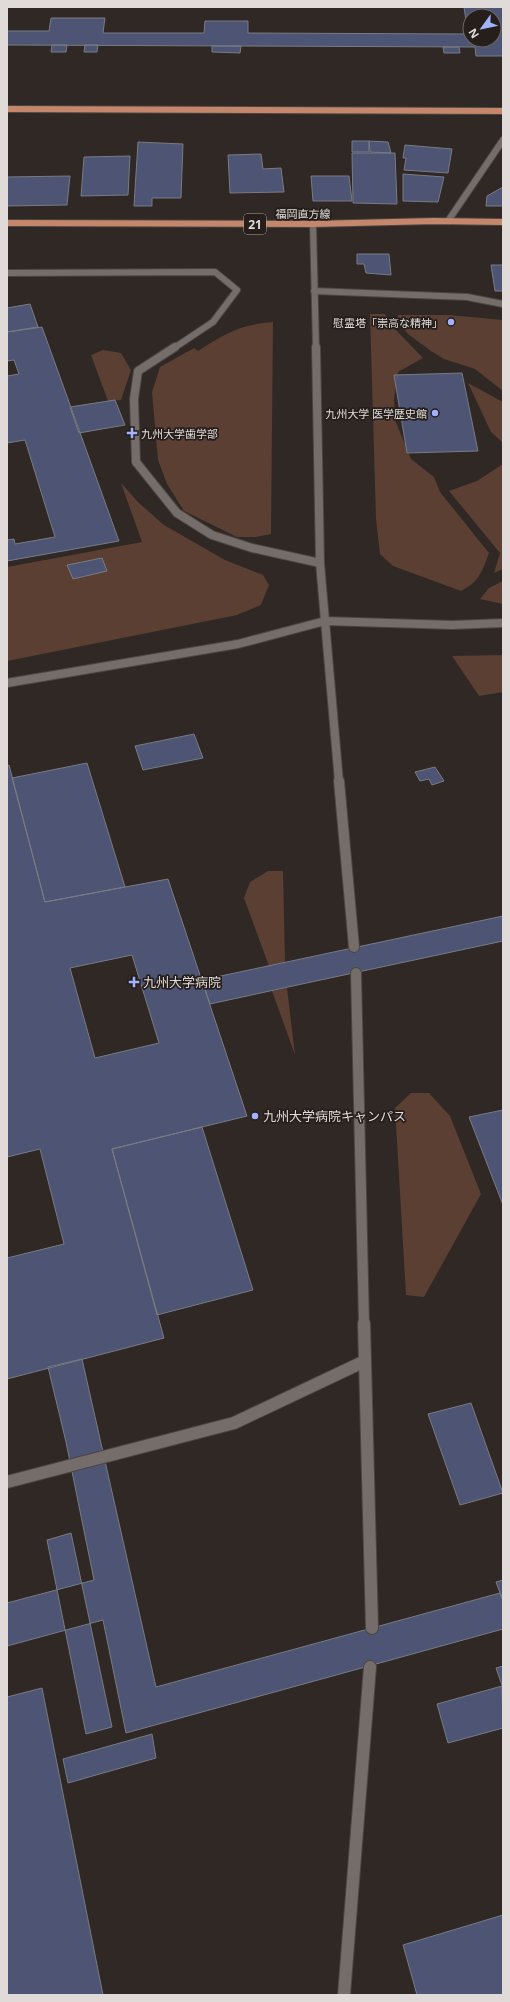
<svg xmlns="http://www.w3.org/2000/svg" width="510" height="2002" font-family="'Open Sans','Noto Sans JP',sans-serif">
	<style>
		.green { fill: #5a3f32 }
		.building { fill: #4e5574; stroke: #797b83; fill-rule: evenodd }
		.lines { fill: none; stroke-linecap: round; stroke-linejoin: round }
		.service-far3-casing { stroke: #4b4543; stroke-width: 8 }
		.service-far2-casing { stroke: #4b4543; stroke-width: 10 }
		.service-far1-casing { stroke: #4b4543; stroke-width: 12 }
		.service-casing { stroke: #4b4543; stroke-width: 14 }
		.minor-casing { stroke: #4b4543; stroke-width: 8 }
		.primary-casing { stroke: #4b4543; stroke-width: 8 }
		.service-far3 { stroke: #756d69; stroke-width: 6 }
		.service-far2 { stroke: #756d69; stroke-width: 8 }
		.service-far1 { stroke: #756d69; stroke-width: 10 }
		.service { stroke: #756d69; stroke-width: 12 }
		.minor { stroke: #756d69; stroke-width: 6 }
		.primary { stroke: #c4876b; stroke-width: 6 }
		.poi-dot { fill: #a2b2fd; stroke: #251e1b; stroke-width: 1.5 }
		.labels { text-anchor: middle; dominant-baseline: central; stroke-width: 3.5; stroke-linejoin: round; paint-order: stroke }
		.far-street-label { font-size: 11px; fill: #e0dbd9; stroke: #251e1b }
		.far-poi-label { font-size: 11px; fill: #e0dbd9; stroke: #251e1b; text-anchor: end }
		.shield { fill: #251e1b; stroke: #a8a2a0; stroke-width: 1 }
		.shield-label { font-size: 12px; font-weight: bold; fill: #e0dbd9 }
		.poi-label { font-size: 13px; fill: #e0dbd9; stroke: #251e1b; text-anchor: start }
	</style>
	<rect width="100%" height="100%" fill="#2f2824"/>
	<path class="green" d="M370,314H385L395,329L423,358L398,372L394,399L395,420L411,459L434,477L440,492L489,553C482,572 479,582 461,591L393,566L380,554L376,519Z
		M398,315H449L503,320V391L475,369L444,359L431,351L408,334L397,321Z
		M273,322L271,534L256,537H237L184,511L167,484L158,460L152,392L160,367L194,348L198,351C226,333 239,325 273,322Z
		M103,350L121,353L131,370L121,400L108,401L91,355Z
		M468,383L503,402V443L491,432Z
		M503,464V569L494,573L500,553L449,491L477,481Z
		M121,483L138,502L164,525L225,560L263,575L269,585L261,605L237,615L7,661V567L142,542Z
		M503,581V604L480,599L489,588Z
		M503,655V692L479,696L452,656Z
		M268,871H283L285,962L269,966L244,898L250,882Z
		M287,988L295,1055L272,991Z
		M411,1093H429L450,1116L481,1194L424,1297L406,1295L395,1108Z"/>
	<path class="building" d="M464,7H503V56H476L475,47L7,45V31H49L51,18H105L103,33H204L205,21H248V33L468,34ZM470,16H494V40H470Z
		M52,45H67L66,52H51Z
		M85,45H98L97,52H84Z
		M212,46H241L240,53L212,52Z
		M443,47H459L460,53H444Z
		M352,141H369V152H352Z
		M369,141L388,142L391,153L370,152Z
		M138,142L183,144L181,198H152V206H134Z
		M405,145L452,149L448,173L404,170L406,158H403Z
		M352,153H395L397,204L353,203Z
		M261,154L263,169L281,168L284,192L230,193L228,155Z
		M130,156L128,195L81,196L84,157Z
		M403,174L444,177L438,202L403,201Z
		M70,176L67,205L7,206V177Z
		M311,176H349L352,201H313Z
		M503,187V206H486L487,196Z
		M357,254H389L391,275L366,273L364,264H357Z
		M491,265H503V291H495Z
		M30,304L38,327L7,332V308Z
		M42,327L119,541L7,561V540L14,539L15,544L55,537L25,440L7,443V376L19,374L14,360L7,361V332Z
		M462,373L478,451L407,453L394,375Z
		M115,400L125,425L79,433L70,407Z
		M102,558L107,571L73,579L67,565Z
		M194,734L203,758L143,770L135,746Z
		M87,763L125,887L45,902L12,778Z
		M9,765L45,902L168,879L247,1116L112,1149L164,1338L7,1379V1258L64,1244L40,1149L7,1157V766ZM132,955L159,1043L95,1058L70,968Z
		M435,767L444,781L432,785L429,779L420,781L415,772Z
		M503,916V941L302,984L210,1004L202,980Z
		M503,1110V1205L469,1117Z
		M202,1127L253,1290L157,1315L112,1149Z
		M82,1359L156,1687L500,1593L503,1601V1629L126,1733L103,1620L7,1646V1603L94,1580L66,1442L48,1367Z
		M471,1403L503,1493L460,1505L428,1414Z
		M71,1533L112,1727L86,1734L47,1540Z
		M503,1580V1601L496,1582Z
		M503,1666V1688L496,1668Z
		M502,1686L503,1728L448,1743L437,1704Z
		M42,1688L103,1995H7V1697Z
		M152,1734L156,1758L68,1783L63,1759Z
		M503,1915V1995H417L403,1945Z"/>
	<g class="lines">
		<g class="service-far3-casing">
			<path id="service-far3" d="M313,224L316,348
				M7,273L215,272L237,290L213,322L174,348
				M314,291L467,297L503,304"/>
		</g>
		<g class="service-far2-casing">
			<path id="service-far2" d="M175,347L138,371L134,399L136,462L177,513L212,535L252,548L320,563
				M316,347L320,563L339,782
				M7,683L238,644L325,621L452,625L503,623"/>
		</g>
		<g class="service-far1-casing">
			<path id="service-far1" d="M339,781L354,947
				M356,973L364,1324"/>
		</g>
		<g class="service-casing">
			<path id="service" d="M365,1361L372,1628
				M7,1482L234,1423L365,1361L364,1323
				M344,1995L370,1667"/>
		</g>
		<g class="minor-casing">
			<path id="minor" d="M448,221L503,140"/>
		</g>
		<g class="primary-casing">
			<path id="primary" d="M7,109L503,111
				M7,223L313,224L434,221L503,222"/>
		</g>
		<use href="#service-far3" class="service-far3"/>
		<use href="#service-far2" class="service-far2"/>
		<use href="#service-far1" class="service-far1"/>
		<use href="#service" class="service"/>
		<use href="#minor" class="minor"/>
		<use href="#primary" class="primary"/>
	</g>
	<g class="poi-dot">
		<circle cx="451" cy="322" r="4"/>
		<circle cx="435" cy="413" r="4"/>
		<path d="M130 427h4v4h4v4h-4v4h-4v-4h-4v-4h4z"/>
		<path d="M132 976h4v4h4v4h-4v4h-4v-4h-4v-4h4z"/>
		<circle cx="255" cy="1116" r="4"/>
	</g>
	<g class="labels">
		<g class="far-street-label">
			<text x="303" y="213">福岡直方線</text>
		</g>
		<g class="far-poi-label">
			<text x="443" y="322">慰霊塔「崇高な精神」</text>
			<text x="427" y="413">九州大学 医学歴史館</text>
			<text x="141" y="433" text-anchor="start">九州大学歯学部</text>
		</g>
		<rect class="shield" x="244" y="214" width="22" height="20" rx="3"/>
		<g class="shield-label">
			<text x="255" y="224">21</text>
		</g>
		<g class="poi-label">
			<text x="143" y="982">九州大学病院</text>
			<text x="263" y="1116">九州大学病院キャンパス</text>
		</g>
	</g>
	<rect width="510" height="2002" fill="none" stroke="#e0dbd9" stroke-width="16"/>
	<g transform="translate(482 28) rotate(237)"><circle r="19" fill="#251e1b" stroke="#706a67"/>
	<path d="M0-3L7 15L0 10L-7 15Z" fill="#a2b2fd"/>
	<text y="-6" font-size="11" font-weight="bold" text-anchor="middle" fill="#e0dbd9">N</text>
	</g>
</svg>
